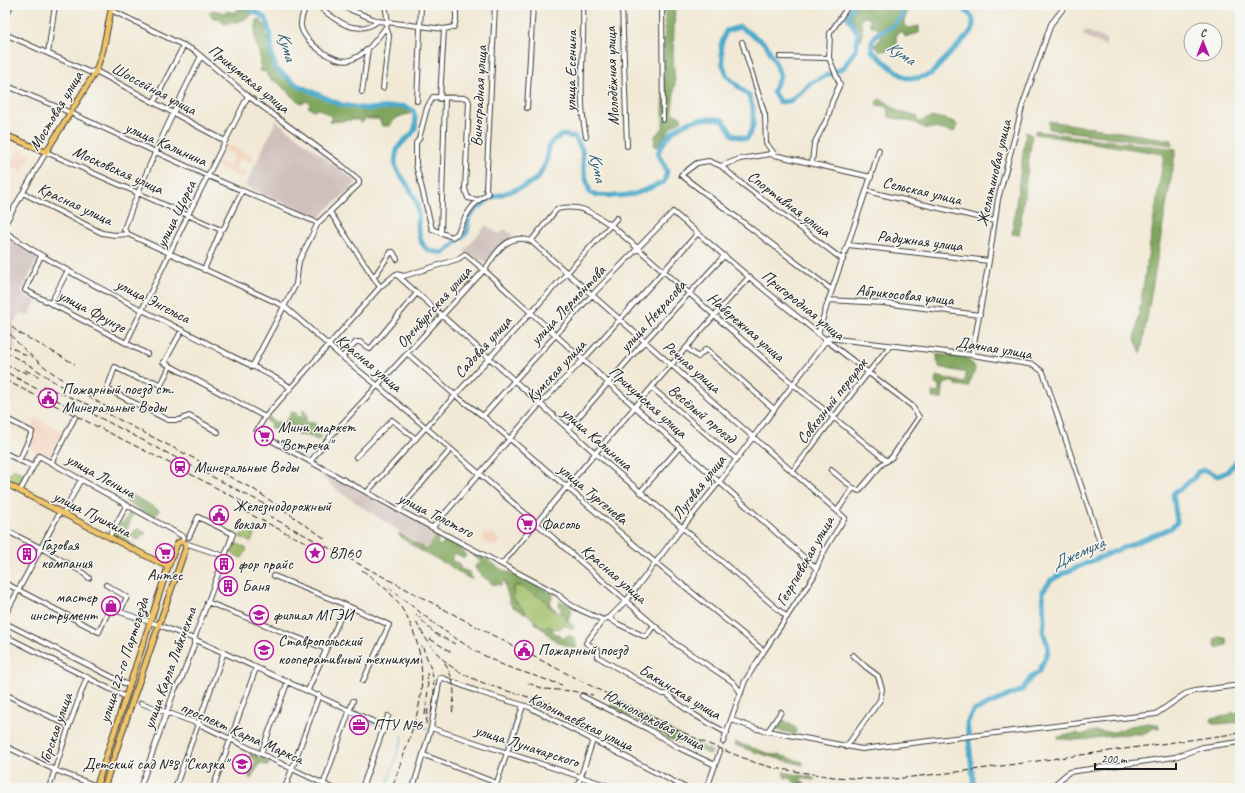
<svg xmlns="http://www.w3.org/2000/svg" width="1245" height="793" font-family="Caveat,sans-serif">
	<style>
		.built { fill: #f3d4bf }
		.industrial { fill: #cfc0bb }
		.green { fill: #a1c069; stroke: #5e6e42 }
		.forest { fill: #80a65d; stroke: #4e613c }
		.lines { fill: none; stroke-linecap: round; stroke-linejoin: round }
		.stream { stroke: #4daacb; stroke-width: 1 }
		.river { stroke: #4daacb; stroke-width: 5 }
		.minor-casing { stroke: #3c3b38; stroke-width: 6 }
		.major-casing { stroke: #3c3b38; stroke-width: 7 }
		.minor { stroke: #fff; stroke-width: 4 }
		.major { stroke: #efc469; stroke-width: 5 }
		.rail { stroke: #1c1c1c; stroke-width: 1; stroke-dasharray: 6 3; stroke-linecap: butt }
		.labels { text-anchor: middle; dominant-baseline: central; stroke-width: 3; stroke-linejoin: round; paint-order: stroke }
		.street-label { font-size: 16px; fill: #1c1c1c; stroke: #f6f6f2 }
		.poi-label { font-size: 16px; fill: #1c1c1c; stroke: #f6f6f2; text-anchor: start }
		.water-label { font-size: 17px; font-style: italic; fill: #325c6b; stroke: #f6f6f2 }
	</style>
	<rect width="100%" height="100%" fill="#f6f6f2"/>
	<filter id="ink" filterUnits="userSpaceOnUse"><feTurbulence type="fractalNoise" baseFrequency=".025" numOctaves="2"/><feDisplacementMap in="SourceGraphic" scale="8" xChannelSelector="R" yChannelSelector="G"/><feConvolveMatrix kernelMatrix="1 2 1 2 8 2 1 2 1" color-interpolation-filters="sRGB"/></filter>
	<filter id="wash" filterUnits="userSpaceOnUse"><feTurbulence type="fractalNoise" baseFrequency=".012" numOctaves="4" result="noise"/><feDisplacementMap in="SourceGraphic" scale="16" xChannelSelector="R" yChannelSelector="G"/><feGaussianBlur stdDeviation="0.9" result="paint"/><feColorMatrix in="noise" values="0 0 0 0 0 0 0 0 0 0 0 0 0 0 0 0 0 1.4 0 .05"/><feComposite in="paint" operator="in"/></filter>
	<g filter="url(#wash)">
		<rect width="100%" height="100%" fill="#f1e9d5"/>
		<path class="built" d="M226,144L254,157L251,163L240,158L235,168L246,173L244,179L217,166L219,161L229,166L234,155L223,149Z
			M20,149L32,156L21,172L10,165Z
			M35,419L40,420L65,433L51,459L26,447Z
			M490,532L496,535L495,537L500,539L497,547L484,541V540L482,538L485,533L488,535Z"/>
		<path class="industrial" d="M1085,30L1107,40L1105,46L1083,35Z
			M276,121L357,182L338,200L327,209L320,219L245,186Z
			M486,225L499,234L505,229L513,235L486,263L480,259L477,262L464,251Z
			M5,237L38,257L21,293L36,301L29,317L20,313L13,323L15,346L6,366Z
			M324,471L377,501L437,532L427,549L341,493L323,478L322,474Z"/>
		<path class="green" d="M13,469L26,475L20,487L5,479V471L11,474Z
			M249,529L255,532L251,542H250L240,537L241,534H245Z
			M236,543L247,549L242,558L232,554Z
			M515,586H520L529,590L548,602V606L556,612L566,615V620L574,626L573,629L564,625L560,628L553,629L550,626L542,628L514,601L513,589Z"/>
		<path class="forest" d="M232,5H239L253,14C245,21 234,23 224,24L219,19L213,18L209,13L213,10L225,13L227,11L233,13L239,10L238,7Z
			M665,5H675L673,54L675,84L672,109L673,113L681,117L682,120L671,127L657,147L654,146L655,136L663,128Z
			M858,5H890L899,10H908L904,21L905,27L909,28L919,26V33L905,37L903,32H898L896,37L897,45L889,50L881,51L875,46L881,37L879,29L870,25V19L865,16L860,21L862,27V39H860L858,31L851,17L854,6Z
			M260,19L267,30L265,34L268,37L270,57L274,70L297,86L342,106L368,110L403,108L410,111V114C401,115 394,118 390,126H382L379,119H365L363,122L360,123L359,120C349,119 339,122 329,122L332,117L319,109L314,110L308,107L310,104L307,101L301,103L291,96L287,90H285C283,88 282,86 280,84C273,79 269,82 266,72L259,71C265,60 255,48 255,36C255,31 256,25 257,20Z
			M879,99L885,101L899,112L917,116V120L920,122C933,114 941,118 955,122L957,126L956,131L952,132L934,128H925L918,125L916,123L889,117V111L884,106L877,105L876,102Z
			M1049,121L1172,140V145L1049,129Z
			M1035,131L1176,149L1141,353L1135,339L1164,154L1035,134Z
			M1026,132L1032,135L1019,235L1012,234Z
			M937,354L966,358L974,365L975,370L968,387L956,385L954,382H949L944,384C942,389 943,393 942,399L932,398V392L939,393V386L935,384L936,376L965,383L966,373L939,367V364L937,362Z
			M303,409L308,416L306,418L307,423L315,422L316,426L315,430L322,436L319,440H316C311,435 304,436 297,435V430L291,427L280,430L276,429H272L270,427L271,424L265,419L268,416L275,422H279L281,424L288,419L291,412L296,413L298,417H301L303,415Z
			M130,494L159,510L155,517L126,502Z
			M129,513L133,515L126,531L132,534L134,531L139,529L146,533L138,540L130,535L127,541L135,546L134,549L110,537L117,523H123Z
			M399,533L427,550L437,534L439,536L437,545H443L445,539H447L458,546L466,554L465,557H462L457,554H454L452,558V562H456L460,566V569L469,572L472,579C463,577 454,568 445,563C429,555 411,547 398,534Z
			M476,553L504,571L511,573L554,594L550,601L551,606L556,610V612C551,610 548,608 548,602L520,586H515L513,589L514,601L517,602L526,613H524L513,607L510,603L504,581L502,582L501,585L492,584C487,578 478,575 475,567L477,564L482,563L473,555Z
			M560,601L569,605L572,609L568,621L566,620V615L561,613V608L559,605Z
			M535,620L542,628L550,626L555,634H559L563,639L568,635L574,638L575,643L577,646L576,648C567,647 550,640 546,631L539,627L534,622Z
			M1219,637L1226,638L1227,645L1216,648L1214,639Z
			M612,704L627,708L662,726L667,731H671L711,751V754L710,755L699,749L689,747L670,739L656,730L611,707Z
			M1240,712V722L1218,724H1214L1211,721L1212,718L1227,716L1231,713Z
			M780,717L797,729L795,734L772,729Z
			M1148,723L1159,725V728H1153L1144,734H1129L1078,740L1058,739V737L1077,733L1081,735L1094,731L1115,732L1130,726Z
			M735,742L773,755H779L803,762V765C780,759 758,754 735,745Z
			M250,754L270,761L268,766L263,764H259L251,779L248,775L256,761L250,757Z
			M783,772L811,777L815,779L813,780L801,778L800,780L805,784H796L790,778H785Z"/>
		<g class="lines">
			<path class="stream" d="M351,715L374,724
				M408,726L410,724
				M419,726L429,729
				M505,749L519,709
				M386,788L403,736"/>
			<path class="river" d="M244,5L259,14L266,19L270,35L272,56L276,69L297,85L342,105L368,109L403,106L413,110C424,140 398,135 396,155C395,158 395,164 396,167C396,170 400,174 402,177C408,186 414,194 417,204C420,218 415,234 424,246C429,253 436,252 444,253L467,232L469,216L489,199L525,186L538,178L547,161L548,148L552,141L562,135L575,137L582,150L584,171L590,193L597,195L619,196L635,194L664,182L667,171L658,153C670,125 694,115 723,120L733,135L747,139L753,127V108L749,96L727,76L723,65L721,45L726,31L740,27L766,44L776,64L780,76L773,92L780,102L790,101L812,82L843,68L856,49L858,34L848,17L853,5
				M901,5H902V16L893,26L878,33L872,41V51L893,69L906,78H919L931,74L972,31C976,13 969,15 958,5
				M974,788L967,723L973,711L1022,690L1032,676L1039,672L1048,651V646L1043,632L1044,622L1043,591L1051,580L1064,573L1113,552L1171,528L1177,522L1173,494L1193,479L1198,472L1205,470L1218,476L1227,472L1240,457"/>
		</g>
	</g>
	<g filter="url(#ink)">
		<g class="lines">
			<g class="minor-casing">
				<path id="minor" d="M306,5C304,11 300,20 301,26C303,42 335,65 350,60C366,55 377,39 386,27L388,22L385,5
					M317,5C335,20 356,38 378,21
					M339,5L378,21L444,29
					M583,5C585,48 577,95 586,136
					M622,5L627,146
					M662,5L663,120
					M111,10L195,51L248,96L340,164L359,180V184L318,223L299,261L296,284L252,367
					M5,18L11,5
					M5,34L89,72L96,71L225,141
					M742,42L765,115L766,143L775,155
					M48,53L55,5
					M780,57L829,58
					M5,85L62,109L208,176L318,223
					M383,88L389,36L386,27
					M362,92L368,49
					M440,99L444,29L454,27L456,20V5
					M417,101L421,5
					M154,102L184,45
					M527,108L533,5
					M5,145L10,137
					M812,163L814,144L828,117L832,102L840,84L829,58L830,33L849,5
					M721,166L741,183L843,260
					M867,190L875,193L994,221
					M23,193L102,233L115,235L128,234L284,306L342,357L378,386L677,645L733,682L741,693
					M478,200L468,198L465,189L469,102L467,98L433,97L427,108L419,139L416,143V165L432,229L452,237L457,234C465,217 471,203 488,194L486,189L495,5
					M330,212L380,287
					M5,224L46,152L221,230
					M5,232C74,279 151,313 224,352C246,364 271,373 291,388
					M441,233L445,98
					M128,234L124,229C146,169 173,113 201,56
					M531,241L837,511
					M848,245L989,261
					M41,256L25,290L147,354
					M204,270L221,230L224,228L242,191
					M397,275L595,453L787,617
					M374,277L391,252H393L397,259
					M832,290L681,175L697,163L709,161L721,166L740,159L770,154L871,177
					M828,300L883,303L980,315
					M51,303L68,270
					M818,334C836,272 861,212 879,150
					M126,343L188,215L248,96
					M687,348L698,357L706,349L774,409
					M408,354L456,396L483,416L656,563L764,651
					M972,355L989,261L998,199L1016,132L1022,107L1051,24L1066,5
					M342,357L356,342H360L370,349L417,293
					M163,362L265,417
					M164,363L182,330
					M170,366L161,385L153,381L139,379L115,367L107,389L168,420H179L189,416L218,432
					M652,388L736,459
					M483,416L514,381L592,295L673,212L749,277L826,340L912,406L919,417L892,457L881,465L859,491L853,488L837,511L845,518C833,536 820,555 814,576L764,651L745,681L723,742
					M5,418L32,432L19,461
					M568,429L644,342L724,256
					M5,453L33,467
					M356,457L392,420L416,439
					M310,462L328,439L486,268C493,257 503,240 518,239C522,238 527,240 531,241L557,209C582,204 590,212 611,225L794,385L887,461
					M51,463L75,417
					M831,470L853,488
					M792,472C825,430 856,386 890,346
					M20,491L39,456L184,537L182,542
					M367,492L617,218
					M640,492L680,447
					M399,510L451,449
					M63,514L81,479
					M433,527L540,404L583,360L698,233
					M5,530L41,548L82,572L89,578
					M109,537L125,508
					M185,543L224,556
					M502,564C583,467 664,371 749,277
					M274,576L346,605L389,625L363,681
					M5,583L99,632L108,612L117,611L159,625L194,639L383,726
					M106,585L127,597L120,612
					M207,602L326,649
					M5,615L60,512
					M609,618L618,624L646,637L654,625
					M603,620C589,613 568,607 558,594L399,510L256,432L265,417L380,287L396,274L404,276L458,259L465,254L484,270L635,407L816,568
					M5,623L130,686
					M5,636L126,697
					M308,690L346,605
					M5,694L69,726
					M582,696L648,729L677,747L715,765
					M141,703L199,724L332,788
					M732,720L757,729L862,749L1156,714L1185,694L1194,691L1240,685
					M431,728L615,788
					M768,731L781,712
					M727,733C706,722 684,710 667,694H662L598,657V650L586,643L603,620L610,617L626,601L682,528L720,481L828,338L972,355L1034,365L1043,372L1102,548
					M5,746L55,770L102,788
					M846,747L880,700L882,689L878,676L866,667L853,655
					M261,753L288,681
					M424,755L494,782L495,787
					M49,788L69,726L87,677
					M140,788L175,689L181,680L194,645V639L233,534L198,517L189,537
					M175,788L224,652
					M213,788L256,668
					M285,788L319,695
					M322,788L353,701
					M362,788L388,716
					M413,788L431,728L440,677L479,692L529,707L686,788
					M495,788L523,706
					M577,788L593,740
					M707,788L720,751
					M1038,788L1054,785L1069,772L1175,757L1203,747L1240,742"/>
			</g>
			<g class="major-casing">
				<path id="major" d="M5,135L46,152L96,71L103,50L112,5
					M5,483L60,512L168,567
					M96,788L168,567L177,544L179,542H183L186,545L185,550L133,699L104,788"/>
			</g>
			<use href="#minor" class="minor"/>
			<use href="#major" class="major"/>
			<path class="rail" d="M5,321L19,333L75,364
				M5,327C27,360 79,392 114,411
				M5,344L27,356
				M5,352L31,366L59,385L72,391
				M5,365L29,374
				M25,370L40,377
				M8,373L71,408
				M5,380L179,468L513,646L650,716L701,741L756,763L774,768L833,777L870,779H894L965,771L1240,733
				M43,386L87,404L112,416L255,490L327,540
				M68,401L272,508
				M244,511L292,536L318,547
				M362,570C371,577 380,583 388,591C418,622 428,669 418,710C411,736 401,762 392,788
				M388,587L440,628L475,651L505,666L562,685
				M416,614L434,633L455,644
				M416,622C425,639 439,659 455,669C484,687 519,694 551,703
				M430,639L451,652
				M422,646C434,674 437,684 431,715
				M445,663C456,683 455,695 452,715
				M528,683L544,689L572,691L593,695
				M425,715L428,690L427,671
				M426,724L428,709"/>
		</g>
	</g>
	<defs>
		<g id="civic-ring" transform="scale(1)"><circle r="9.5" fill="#f6f6f2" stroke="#b5179e" stroke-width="1.5"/><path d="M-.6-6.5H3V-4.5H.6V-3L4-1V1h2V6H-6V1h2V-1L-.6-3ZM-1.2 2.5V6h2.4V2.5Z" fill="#b5179e"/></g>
		<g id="supermarket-ring" transform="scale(1)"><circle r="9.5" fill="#f6f6f2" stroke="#b5179e" stroke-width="1.5"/><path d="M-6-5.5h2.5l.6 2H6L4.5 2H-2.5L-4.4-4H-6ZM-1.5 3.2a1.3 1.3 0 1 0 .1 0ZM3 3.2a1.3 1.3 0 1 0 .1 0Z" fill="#b5179e"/></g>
		<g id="station-ring" transform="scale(1)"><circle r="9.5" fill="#f6f6f2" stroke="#b5179e" stroke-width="1.5"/><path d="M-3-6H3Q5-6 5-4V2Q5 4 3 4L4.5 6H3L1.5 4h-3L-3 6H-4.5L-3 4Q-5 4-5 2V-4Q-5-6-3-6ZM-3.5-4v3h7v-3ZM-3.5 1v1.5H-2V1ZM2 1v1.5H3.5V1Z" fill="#b5179e"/></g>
		<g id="sight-ring" transform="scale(1)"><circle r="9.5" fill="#f6f6f2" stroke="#b5179e" stroke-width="1.5"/><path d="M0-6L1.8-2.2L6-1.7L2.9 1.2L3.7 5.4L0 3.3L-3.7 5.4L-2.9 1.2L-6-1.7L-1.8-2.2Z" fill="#b5179e"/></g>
		<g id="building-ring" transform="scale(1)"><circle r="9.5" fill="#f6f6f2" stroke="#b5179e" stroke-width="1.5"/><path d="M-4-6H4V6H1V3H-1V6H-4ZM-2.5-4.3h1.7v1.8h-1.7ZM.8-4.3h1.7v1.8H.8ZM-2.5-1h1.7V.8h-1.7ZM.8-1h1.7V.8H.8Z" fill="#b5179e"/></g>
		<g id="shop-ring" transform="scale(1)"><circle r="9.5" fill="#f6f6f2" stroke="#b5179e" stroke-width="1.5"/><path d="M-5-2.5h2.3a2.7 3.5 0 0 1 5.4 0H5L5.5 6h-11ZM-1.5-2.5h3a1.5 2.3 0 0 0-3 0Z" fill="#b5179e"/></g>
		<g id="university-ring" transform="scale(1)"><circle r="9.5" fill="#f6f6f2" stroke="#b5179e" stroke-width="1.5"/><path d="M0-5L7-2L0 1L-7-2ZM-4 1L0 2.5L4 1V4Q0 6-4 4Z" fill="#b5179e"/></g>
		<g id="office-ring" transform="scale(1)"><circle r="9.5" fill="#f6f6f2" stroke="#b5179e" stroke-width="1.5"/><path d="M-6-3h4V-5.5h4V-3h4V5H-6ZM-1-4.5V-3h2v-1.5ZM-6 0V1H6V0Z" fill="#b5179e"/></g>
		<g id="school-ring" transform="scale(1)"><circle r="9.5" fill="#f6f6f2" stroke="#b5179e" stroke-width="1.5"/><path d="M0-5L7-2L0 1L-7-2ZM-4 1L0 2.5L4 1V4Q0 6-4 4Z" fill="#b5179e"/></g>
	</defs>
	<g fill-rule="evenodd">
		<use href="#civic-ring" x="48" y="398"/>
		<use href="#supermarket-ring" x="264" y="436"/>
		<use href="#station-ring" x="180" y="467"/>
		<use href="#civic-ring" x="219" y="515"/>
		<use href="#supermarket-ring" x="527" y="524"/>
		<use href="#supermarket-ring" x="165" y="553"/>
		<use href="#sight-ring" x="315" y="553"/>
		<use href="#building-ring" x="27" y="554"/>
		<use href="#building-ring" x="224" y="564"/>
		<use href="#building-ring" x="228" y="586"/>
		<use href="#shop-ring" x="111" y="606"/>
		<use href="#university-ring" x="259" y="615"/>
		<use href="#university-ring" x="264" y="650"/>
		<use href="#civic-ring" x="524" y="650"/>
		<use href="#office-ring" x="359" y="725"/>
		<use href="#school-ring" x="242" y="764"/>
	</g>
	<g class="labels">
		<g class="street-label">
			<text transform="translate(571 71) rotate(-89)">улица Есенина</text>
			<text transform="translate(612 76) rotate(-92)">Молодёжная улица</text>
			<text transform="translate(249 79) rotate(39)">Прикумская улица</text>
			<text transform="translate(154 89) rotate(28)">Шоссейная улица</text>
			<text transform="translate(479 96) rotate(-87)">Виноградная улица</text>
			<text transform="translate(56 111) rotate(-59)">Мостовая улица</text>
			<text transform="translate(166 144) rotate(24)">улица Калинина</text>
			<text transform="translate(118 170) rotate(24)">Московская улица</text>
			<text transform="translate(994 173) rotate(-77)">Желатиновая улица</text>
			<text transform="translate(922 191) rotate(13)">Сельская улица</text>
			<text transform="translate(75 204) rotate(25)">Красная улица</text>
			<text transform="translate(789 204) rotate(37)">Спортивная улица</text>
			<text transform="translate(176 214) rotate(-64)">улица Щорса</text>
			<text transform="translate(920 241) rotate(7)">Радужная улица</text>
			<text transform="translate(905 295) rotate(6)">Абрикосовая улица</text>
			<text transform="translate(153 301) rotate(27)">улица Энгельса</text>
			<text transform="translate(568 305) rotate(-47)">улица Лермонтова</text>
			<text transform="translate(803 305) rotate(39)">Пригородная улица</text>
			<text transform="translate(434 307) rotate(-48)">Оренбургская улица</text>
			<text transform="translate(92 311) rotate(28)">улица Фрунзе</text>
			<text transform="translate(653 316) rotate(-48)">улица Некрасова</text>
			<text transform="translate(746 327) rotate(41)">Набережная улица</text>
			<text transform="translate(483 347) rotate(-48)">Садовая улица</text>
			<text transform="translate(994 348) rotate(9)">Дачная улица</text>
			<text transform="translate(369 363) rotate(40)">Красная улица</text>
			<text transform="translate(692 367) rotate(41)">Речная улица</text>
			<text transform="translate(556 371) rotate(-47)">Кумская улица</text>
			<text transform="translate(832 401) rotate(-52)">Совхозный переулок</text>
			<text transform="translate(648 402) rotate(42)">Прикумская улица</text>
			<text transform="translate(702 414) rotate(40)">Весёлый проезд</text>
			<text transform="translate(597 439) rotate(41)">улица Калинина</text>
			<text transform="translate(101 476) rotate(29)">улица Ленина</text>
			<text transform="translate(699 487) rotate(-52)">Луговая улица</text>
			<text transform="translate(593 494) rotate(40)">улица Тургенева</text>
			<text transform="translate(92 514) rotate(27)">улица Пушкина</text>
			<text transform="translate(436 515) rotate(27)">улица Толстого</text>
			<text transform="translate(805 561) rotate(-60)">Георгиевская улица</text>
			<text transform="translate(614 574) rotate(41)">Красная улица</text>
			<text transform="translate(124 660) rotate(-72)">улица 22-го Партсъезда</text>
			<text transform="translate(170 668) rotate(-70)">улица Карла Либкнехта</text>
			<text transform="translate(680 692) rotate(31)">Бакинская улица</text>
			<text transform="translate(654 720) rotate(28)">Южнопарковая улица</text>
			<text transform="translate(581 722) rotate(26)">Колонтаевская улица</text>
			<text transform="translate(56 728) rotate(-71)">Горская улица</text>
			<text transform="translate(242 733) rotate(24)">проспект Карла Маркса</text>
			<text transform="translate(527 746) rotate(18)">улица Луначарского</text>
		</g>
		<g class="poi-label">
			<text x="62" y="389">Пожарный поезд ст.<tspan x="62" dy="18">Минеральные Воды</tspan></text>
			<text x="278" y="427">Мини маркет<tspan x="278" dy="18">"Встреча"</tspan></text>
			<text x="194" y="467">Минеральные Воды</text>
			<text x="233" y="506">Железнодорожный<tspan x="233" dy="18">вокзал</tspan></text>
			<text x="541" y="524">Фасоль</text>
			<text x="41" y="545">Газовая<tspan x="41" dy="18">компания</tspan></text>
			<text x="329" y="553">ВЛ60</text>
			<text x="238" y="564">фор прайс</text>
			<text x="165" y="575" text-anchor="middle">Антес</text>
			<text x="242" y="586">Баня</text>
			<text x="97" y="597" text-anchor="end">мастер<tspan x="97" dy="18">инструмент</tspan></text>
			<text x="273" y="615">филиал МГЭИ</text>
			<text x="278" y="641">Ставропольский<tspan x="278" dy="18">кооперативный техникум</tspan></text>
			<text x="538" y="650">Пожарный поезд</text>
			<text x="373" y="725">ПТУ №6</text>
			<text x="228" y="764" text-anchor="end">Детский сад №8 "Сказка"</text>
		</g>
		<g class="water-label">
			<text transform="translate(287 46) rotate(75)">Кума</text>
			<text transform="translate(901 53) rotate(33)">Кума</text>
			<text transform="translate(598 167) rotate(78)">Кума</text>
			<text transform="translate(1078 553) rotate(-25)">Джемуха</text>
		</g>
	</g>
	<rect width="1245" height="793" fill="none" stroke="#f6f6f2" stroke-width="20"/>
	<g transform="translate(1203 42)"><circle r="19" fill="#f6f6f2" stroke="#9f9f9c"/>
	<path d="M0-3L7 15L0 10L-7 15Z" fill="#b5179e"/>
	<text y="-6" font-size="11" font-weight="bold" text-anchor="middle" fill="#1c1c1c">С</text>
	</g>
	<path d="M1095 763v6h81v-6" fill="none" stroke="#1c1c1c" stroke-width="2"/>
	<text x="1101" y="763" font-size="12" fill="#1c1c1c" stroke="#f6f6f2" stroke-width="3" paint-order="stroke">200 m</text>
</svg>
